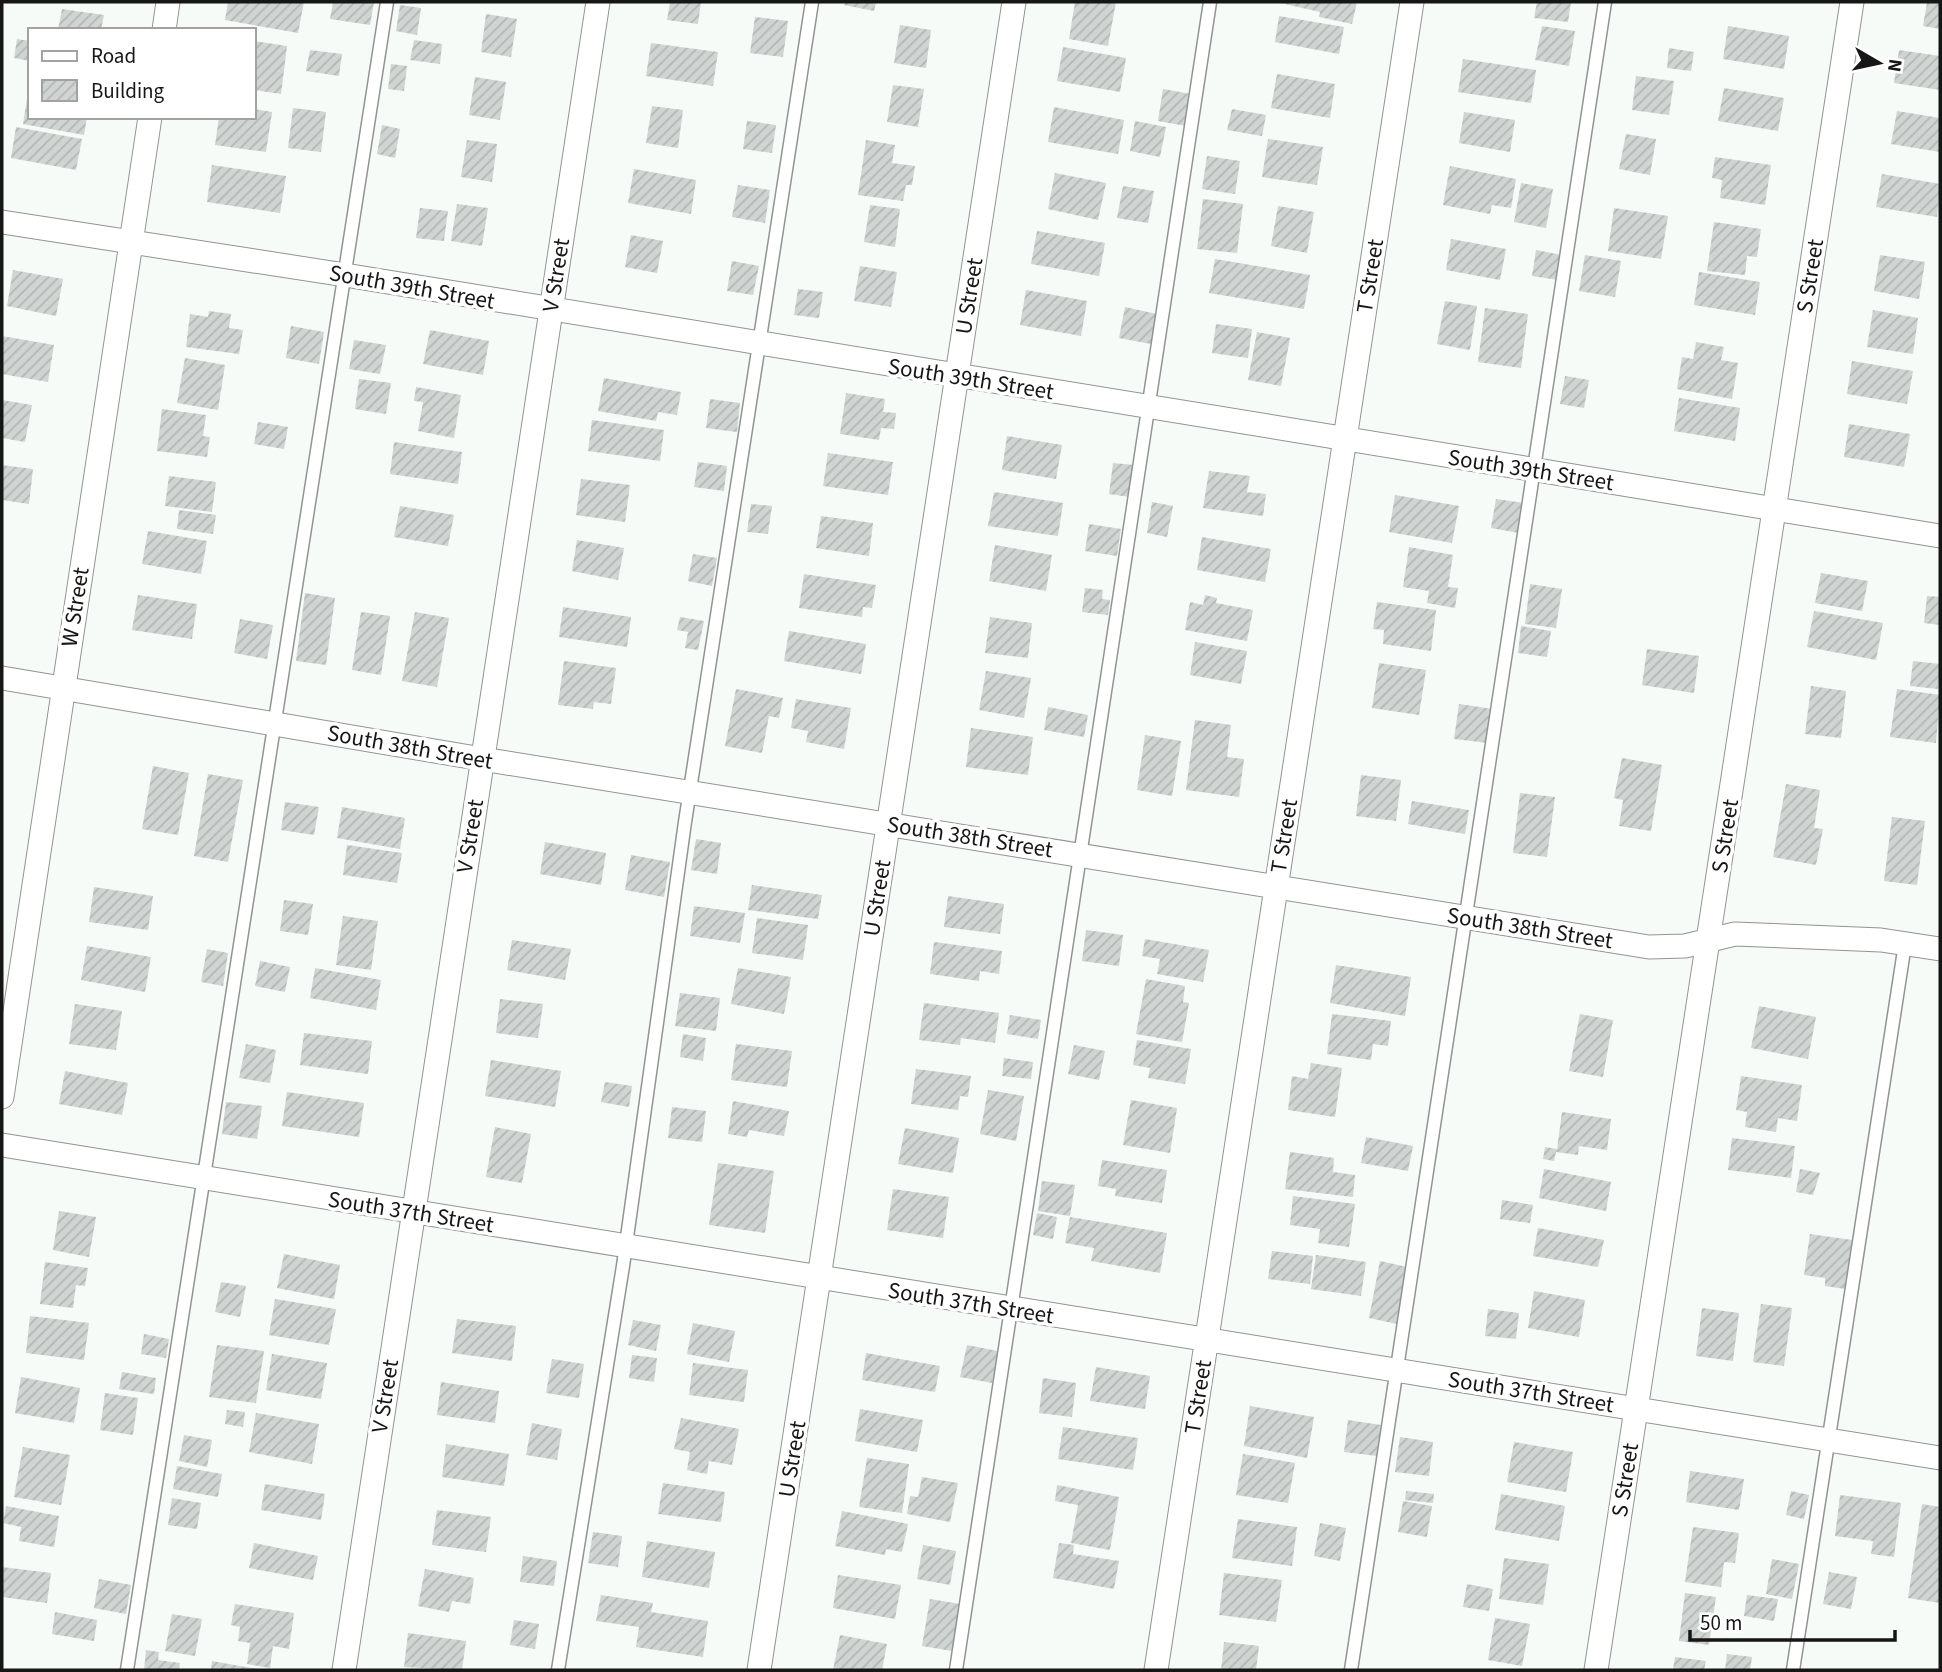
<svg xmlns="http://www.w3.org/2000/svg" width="1942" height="1672" font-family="'Source Sans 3',sans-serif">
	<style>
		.building { fill: url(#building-hatch) }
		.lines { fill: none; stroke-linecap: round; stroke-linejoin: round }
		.service-casing { stroke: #919592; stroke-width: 15 }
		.minor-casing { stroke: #919592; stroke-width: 25 }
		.service { stroke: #fff; stroke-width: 12 }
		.minor { stroke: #fff; stroke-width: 23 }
		.labels { text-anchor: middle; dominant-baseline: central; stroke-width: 7; stroke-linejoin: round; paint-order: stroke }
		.street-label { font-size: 23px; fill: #151615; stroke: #fff }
	</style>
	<defs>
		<pattern id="building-hatch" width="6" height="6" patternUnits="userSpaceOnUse" patternTransform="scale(1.75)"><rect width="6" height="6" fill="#d0d5d4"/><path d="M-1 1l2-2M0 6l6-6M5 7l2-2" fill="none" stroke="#b2b6b5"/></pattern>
	</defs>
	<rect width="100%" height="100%" fill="#f7fbf7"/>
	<path class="building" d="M228,2H304L298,33L225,20Z
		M333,2H374L370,25L330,19Z
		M670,2H701L698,24L667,20Z
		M845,2H876L874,11L844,5Z
		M1075,2H1116L1108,46L1069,39Z
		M1276,2H1357L1352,24L1319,17L1320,12Z
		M1537,2H1571L1568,22L1534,18Z
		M1927,2H1940V29L1923,26Z
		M400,5L421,8L417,35L396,31Z
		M62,9L104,15L101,30H58Z
		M486,14L517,19L511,57L481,52Z
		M1279,16L1344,27L1339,54L1275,42Z
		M755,17L788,21L783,57L750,53Z
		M900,25L931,30L926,68L894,63Z
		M1542,26L1575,31L1569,66L1535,60Z
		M1728,26L1789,36L1784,69L1723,59Z
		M17,39L30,41V61L14,58Z
		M414,40L442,44L440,64L410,60Z
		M254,41L287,46L281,94L254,90Z
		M651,43L718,52L713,86L646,76Z
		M1063,47L1126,58L1120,92L1057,81Z
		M1669,48L1694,52L1691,71L1667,68Z
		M310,50L342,54L339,76L306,71Z
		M1899,50L1940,56V90L1894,83Z
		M1463,59L1536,70L1531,103L1458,92Z
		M391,64L407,66L404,91L388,89Z
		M1277,74L1335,84L1330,118L1271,108Z
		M1636,76L1674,81L1669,115L1632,110Z
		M475,77L506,82L500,120L469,115Z
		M893,85L924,89L918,127L887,122Z
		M1724,88L1784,98L1778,131L1718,121Z
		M1163,89L1191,94L1186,126L1158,121Z
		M28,93L30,117H87L84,135L23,124Z
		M652,106L683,110L678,148L646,143Z
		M1054,107L1124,120L1118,154L1048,142Z
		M293,108L326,112L321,152L288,148Z
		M254,109L272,112L266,152L215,145L219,117H254Z
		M1232,109L1266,115L1262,136L1227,130Z
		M1897,111L1940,118V152L1891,144Z
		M1464,112L1515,120L1510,152L1459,143Z
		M747,121L776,125L772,153L743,149Z
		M1135,121L1166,127L1160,157L1130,151Z
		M382,125L400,129L395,158L377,154Z
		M16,127L82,139L76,170L11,158Z
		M1626,134L1656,139L1650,175L1619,169Z
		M1268,139L1323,147L1317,185L1262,177Z
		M467,140L497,144L492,182L461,177Z
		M866,140L895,145L892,163L915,166L912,185H906L903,201L858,195Z
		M1207,156L1240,161L1235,194L1202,189Z
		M1715,157L1771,165L1765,205L1720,198L1722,180L1712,178Z
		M212,165L286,176L280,213L207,202Z
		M1450,166L1516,179L1511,208L1492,205L1490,214L1443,205Z
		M634,169L696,180L691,214L628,203Z
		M1055,173L1106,183L1098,220L1048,209Z
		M1882,174L1940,184L1937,217L1876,207Z
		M1521,183L1553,189L1546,228L1514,222Z
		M738,185L770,190L765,223L732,217Z
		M1123,186L1154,191L1148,223L1117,218Z
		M1203,199L1243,204L1237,253L1197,249Z
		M457,204L488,208L482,246L451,241Z
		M870,205L900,209L895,247L864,242Z
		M1278,206L1314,212L1307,253L1271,246Z
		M420,208L448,211L444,241L416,238Z
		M1614,208L1668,216L1661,259L1608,251Z
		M1714,222L1761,229L1757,257L1747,256L1745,275L1707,271Z
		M1037,231L1105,243L1099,276L1031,264Z
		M631,235L663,241L657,273L625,267Z
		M1451,239L1506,249L1500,280L1446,270Z
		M1536,250L1562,255L1558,280L1532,276Z
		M1585,255L1621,261L1615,297L1579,291Z
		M1880,255L1925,262L1919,299L1874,291Z
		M1215,259L1310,275L1304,309L1209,293Z
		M732,261L759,266L753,295L727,291Z
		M860,266L897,272L891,307L854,301Z
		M13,270L63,279L56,316L7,306Z
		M1699,272L1760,282L1755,315L1694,305Z
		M798,289L823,292L819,318L794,315Z
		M1026,290L1087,301L1081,336L1020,325Z
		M1445,301L1477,306L1470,350L1437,344Z
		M1125,307L1157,314L1151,344L1119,338Z
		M1485,308L1528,314L1521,368L1478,362Z
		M1873,310L1918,318L1913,354L1867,347Z
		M209,311L231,314L229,328L243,330L239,354L186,347L190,314L208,317Z
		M1216,324L1252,329L1248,358L1212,353Z
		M291,326L324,332L319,364L286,358Z
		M430,330L489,341L483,375L423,364Z
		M1257,332L1290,338L1281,386L1248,380Z
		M2,336L54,345L48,382L2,374Z
		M354,340L386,345L380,374L349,369Z
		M1696,342L1724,347L1721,360L1738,363L1732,399L1677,389L1682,357L1693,359Z
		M185,358L225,365L218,410L177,403Z
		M1852,361L1913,371L1907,404L1847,394Z
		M1565,376L1589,380L1584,408L1560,404Z
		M604,378L681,392L677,415L658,412L656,421L598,411Z
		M359,379L391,383L386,414L355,409Z
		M416,387L461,395L454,438L418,431L423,402L414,401Z
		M846,393L885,399L883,412L896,413L894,429L881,428L879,440L840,434Z
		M1679,398L1740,408L1735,441L1674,431Z
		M710,399L740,403L737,432L706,428Z
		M2,400L32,405L25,442L2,438Z
		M162,409L206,415L203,436L210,437L207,457L157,451Z
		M592,420L664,430L660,461L588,451Z
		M258,422L288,427L284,449L254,444Z
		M1849,424L1910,434L1904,467L1844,457Z
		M1007,436L1062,445L1056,479L1002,470Z
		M394,442L462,452L458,484L390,474Z
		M828,453L893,462L888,495L823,486Z
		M698,462L727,466L724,491L694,487Z
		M1113,463L1134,465L1130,497L1109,494Z
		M2,465L33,469L29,504L2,500Z
		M1209,471L1250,476L1247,492L1266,494L1263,516L1203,508Z
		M169,476L216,482L212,512L165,506Z
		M581,479L630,485L625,522L576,515Z
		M994,492L1063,503L1058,536L988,526Z
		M1395,495L1459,506L1452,543L1389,532Z
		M1496,499L1524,503L1519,533L1491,528Z
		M1152,502L1173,506L1167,537L1147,533Z
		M751,504L772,506L768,534L747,532Z
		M400,506L454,515L448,546L394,537Z
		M179,510L216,515L213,534L177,529Z
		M821,516L873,523L869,556L816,548Z
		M1089,524L1121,529L1117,556L1085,551Z
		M148,531L207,541L201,574L142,564Z
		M1202,537L1271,549L1265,582L1197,570Z
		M577,540L624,548L618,580L572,571Z
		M995,545L1052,555L1046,591L989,581Z
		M1409,547L1453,555L1448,587L1458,588L1455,608L1427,603L1429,591L1403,587Z
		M693,554L717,558L712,586L688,581Z
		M1821,573L1868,581L1862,611L1815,603Z
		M804,574L876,585L872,608L863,607L862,617L799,608Z
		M1530,584L1562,589L1556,628L1525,624Z
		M1085,588L1103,590L1102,599L1110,600L1108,615L1082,612Z
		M305,593L335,598L326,665L296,661Z
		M138,595L197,604L192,639L132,630Z
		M1205,595L1217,598L1216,603L1253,610L1247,641L1185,630L1190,602L1203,605Z
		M1927,596L1940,597V625L1924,623Z
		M1377,602L1436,610L1431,651L1383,644L1384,630L1373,629Z
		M563,607L631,617L627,647L559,637Z
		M1814,611L1883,623L1876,660L1807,647Z
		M361,612L390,616L381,675L352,670Z
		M415,612L449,618L437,687L402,681Z
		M680,617L704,621L698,650L685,648L688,632L677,630Z
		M990,617L1032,623L1028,658L985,653Z
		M240,619L273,625L267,659L234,653Z
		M1521,626L1551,631L1547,657L1518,653Z
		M789,631L866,644L861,674L784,661Z
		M1195,642L1247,651L1241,684L1190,675Z
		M1647,649L1699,656L1694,693L1642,685Z
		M564,661L616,668L611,704L594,702L593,709L558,705Z
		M1913,661L1940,664L1938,689L1910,686Z
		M1379,663L1426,670L1419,715L1372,708Z
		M986,671L1031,678L1024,718L979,710Z
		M1811,686L1846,691L1841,738L1805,734Z
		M736,689L783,698L779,718L769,716L762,753L725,746Z
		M1897,689L1940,695L1936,743L1890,737Z
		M796,699L851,708L844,749L806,742L808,731L791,728Z
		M1459,704L1493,709L1488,743L1454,739Z
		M1048,707L1088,715L1084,737L1044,730Z
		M1195,720L1231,725L1227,757L1244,759L1239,797L1186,790Z
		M971,728L1033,737L1028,775L966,767Z
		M1145,735L1181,741L1172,796L1137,790Z
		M1622,758L1662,765L1651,831L1619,826L1623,800L1614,798Z
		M153,766L189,773L178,835L142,829Z
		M208,774L243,780L228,862L194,856Z
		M1361,775L1401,780L1396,821L1356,816Z
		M1786,784L1820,790L1814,828L1823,829L1816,865L1773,857Z
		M1520,793L1555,797L1547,857L1513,853Z
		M1412,801L1469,810L1465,834L1408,824Z
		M285,802L319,807L314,835L281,830Z
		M342,807L405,818L400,849L337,838Z
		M1892,817L1925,821L1917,885L1884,881Z
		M696,839L721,843L717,874L691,870Z
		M545,842L606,853L601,885L540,874Z
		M347,845L402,853L397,883L343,875Z
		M631,855L670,862L664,897L625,890Z
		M752,885L822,895L818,919L748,910Z
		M94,887L153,896L148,930L89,922Z
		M948,896L1004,904L1000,934L944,927Z
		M284,900L313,904L308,935L280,931Z
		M694,906L745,913L740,943L690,936Z
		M343,916L378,921L371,970L336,965Z
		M757,918L808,925L803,960L752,953Z
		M1086,930L1123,935L1119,966L1082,961Z
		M1145,939L1209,950L1203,982L1157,974L1160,959L1142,956Z
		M512,940L571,949L565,980L507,970Z
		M934,942L1002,951L999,974L980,971L979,981L930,974Z
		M87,946L151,957L145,992L81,980Z
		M207,949L228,953L223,986L201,982Z
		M260,961L290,967L285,992L255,986Z
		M1336,965L1411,977L1405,1016L1330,1003Z
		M315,968L381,980L376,1010L310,998Z
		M738,968L791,977L784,1014L731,1004Z
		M1146,979L1185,986L1183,1002L1189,1003L1182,1042L1136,1034Z
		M680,993L720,998L716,1031L675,1026Z
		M500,999L543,1004L538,1038L496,1033Z
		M924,1003L999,1013L995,1043L961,1038L960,1045L919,1040Z
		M75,1004L122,1011L116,1050L69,1044Z
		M1759,1006L1816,1017L1808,1059L1751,1048Z
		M1332,1014L1391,1021L1388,1046L1373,1044L1371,1060L1327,1054Z
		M1580,1014L1613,1020L1603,1077L1569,1071Z
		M1010,1015L1041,1020L1038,1039L1007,1034Z
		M304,1033L372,1041L368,1074L300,1065Z
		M683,1034L706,1038L703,1061L680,1057Z
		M1137,1040L1191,1049L1185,1084L1148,1078L1150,1068L1133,1065Z
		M246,1044L276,1050L270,1083L239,1078Z
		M736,1044L792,1051L787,1087L731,1080Z
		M1074,1045L1105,1051L1099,1080L1068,1074Z
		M1004,1058L1033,1062L1031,1079L1002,1076Z
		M491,1060L561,1071L555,1107L485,1096Z
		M1311,1063L1342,1068L1335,1117L1288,1110L1292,1076L1308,1079Z
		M916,1069L971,1076L968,1097L960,1096L958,1110L911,1104Z
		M65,1071L128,1083L122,1115L59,1104Z
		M1741,1076L1802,1085L1797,1121L1778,1118L1776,1132L1745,1127L1747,1112L1736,1110Z
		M605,1082L632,1086L629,1107L601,1102Z
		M988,1090L1024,1096L1016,1141L980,1134Z
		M287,1092L364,1103L359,1137L282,1126Z
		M1131,1100L1177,1108L1170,1153L1123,1145Z
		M733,1101L789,1111L784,1136L749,1130L747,1137L728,1134Z
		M226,1102L262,1106L257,1139L222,1134Z
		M672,1107L706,1111L702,1142L668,1138Z
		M1562,1112L1611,1119L1607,1150L1579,1146L1578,1155L1556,1152L1554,1161L1543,1159L1545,1147L1557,1149Z
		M495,1127L531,1134L522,1183L486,1177Z
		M905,1128L959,1138L953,1173L898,1164Z
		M1366,1137L1413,1146L1408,1171L1361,1163Z
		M1732,1138L1795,1146L1791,1178L1728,1170Z
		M1290,1152L1334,1158L1333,1172L1355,1175L1353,1197L1285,1189Z
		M1102,1160L1167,1170L1162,1203L1115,1196L1116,1189L1098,1186Z
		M718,1163L774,1171L765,1233L709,1225Z
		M1544,1169L1611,1182L1606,1211L1539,1198Z
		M1800,1169L1820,1173L1813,1195L1796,1192Z
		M1042,1181L1075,1185L1070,1216L1038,1211Z
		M893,1189L949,1197L943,1238L887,1230Z
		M1293,1196L1355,1204L1349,1247L1318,1243L1320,1229L1290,1225Z
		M1502,1200L1533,1205L1530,1223L1500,1219Z
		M59,1211L96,1217L89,1257L53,1250Z
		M1037,1213L1057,1217L1053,1239L1033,1235Z
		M1070,1217L1167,1233L1160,1273L1091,1261L1094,1248L1065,1243Z
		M1538,1228L1604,1240L1598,1267L1533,1256Z
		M1810,1234L1852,1240L1845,1289L1825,1286V1278L1804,1275Z
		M1272,1251L1313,1256L1310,1284L1268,1279Z
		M284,1254L340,1265L334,1299L277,1288Z
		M1316,1255L1366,1262L1361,1296L1311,1289Z
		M1380,1261L1407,1267L1397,1324L1369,1318Z
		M45,1262L88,1268L85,1286L76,1285L73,1308L40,1304Z
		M221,1282L246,1286L240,1317L215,1312Z
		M1534,1291L1585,1300L1579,1337L1528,1328Z
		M275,1299L336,1309L329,1345L269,1335Z
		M1761,1304L1792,1308L1784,1366L1753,1362Z
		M1702,1308L1739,1313L1733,1361L1696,1356Z
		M1488,1309L1519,1313L1516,1339L1485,1336Z
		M30,1316L89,1323L84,1360L26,1353Z
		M457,1319L516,1326L512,1361L452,1353Z
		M633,1320L661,1325L656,1351L628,1345Z
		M693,1323L735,1331L729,1362L687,1354Z
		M144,1334L169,1339L166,1358L141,1354Z
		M217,1345L264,1351L256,1403L209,1397Z
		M967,1345L998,1351L992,1383L960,1377Z
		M866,1353L940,1366L935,1392L862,1380Z
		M272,1354L327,1363L321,1399L266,1390Z
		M632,1355L657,1358L654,1382L629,1378Z
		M552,1359L584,1364L579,1398L546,1393Z
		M693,1363L748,1370L744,1402L689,1395Z
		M1096,1367L1150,1376L1145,1409L1090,1401Z
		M122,1372L156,1378L154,1394L119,1389Z
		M21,1377L80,1388L74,1423L15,1413Z
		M1043,1378L1076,1383L1072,1417L1039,1413Z
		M441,1382L499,1391L495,1423L437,1415Z
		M105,1393L138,1398L133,1435L100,1430Z
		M1250,1406L1314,1417L1307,1458L1244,1446Z
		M860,1409L923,1420L917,1452L855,1441Z
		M227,1410L245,1412L243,1427L225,1424Z
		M256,1413L319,1424L312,1464L249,1452Z
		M681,1418L739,1429L732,1465L709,1461L707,1474L687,1470L690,1452L674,1449Z
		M1348,1420L1381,1425L1377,1456L1344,1452Z
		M532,1423L562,1429L557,1460L526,1455Z
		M1063,1427L1138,1438L1133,1470L1058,1459Z
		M184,1435L212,1440L207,1467L179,1461Z
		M1400,1437L1433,1442L1429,1476L1395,1472Z
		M1514,1442L1573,1452L1566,1492L1507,1482Z
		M446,1444L509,1454L504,1486L442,1477Z
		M23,1447L70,1455L61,1505L14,1497Z
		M1243,1454L1295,1463L1288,1503L1236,1495Z
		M867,1458L909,1464L902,1513L859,1507Z
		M177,1466L222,1474L218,1497L173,1489Z
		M1690,1471L1744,1479L1739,1510L1686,1502Z
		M922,1477L958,1483L950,1522L907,1514L910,1496L918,1497Z
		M663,1483L725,1492L721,1522L658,1514Z
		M265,1484L325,1494L321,1520L261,1510Z
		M1057,1485L1119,1497L1110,1550L1071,1543L1078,1505L1055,1501Z
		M1406,1491L1434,1494L1433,1503L1405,1500Z
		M1791,1491L1809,1495L1804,1519L1786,1515Z
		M1501,1494L1565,1506L1559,1541L1495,1530Z
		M1840,1495L1901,1503L1894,1557L1871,1554L1873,1541L1835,1536Z
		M172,1498L201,1503L197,1529L168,1525Z
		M1403,1501L1432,1506L1427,1537L1398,1532Z
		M1922,1504L1940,1507V1603L1908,1598Z
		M6,1506L59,1516L54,1547L19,1541L21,1527L3,1523Z
		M437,1510L491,1517L486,1552L432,1545Z
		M842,1511L908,1524L902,1552L886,1549L885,1555L835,1546Z
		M1238,1519L1297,1527L1292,1566L1232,1558Z
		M1320,1523L1346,1528L1340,1561L1314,1556Z
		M1693,1527L1739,1533L1735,1563L1724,1562L1721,1587L1685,1582Z
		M593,1532L622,1536L618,1567L588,1563Z
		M647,1541L715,1552L709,1588L642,1577Z
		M254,1543L318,1556L313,1580L249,1568Z
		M1059,1543L1074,1545L1073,1554L1119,1561L1114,1589L1053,1578Z
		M923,1545L956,1551L950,1585L917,1579Z
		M523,1556L557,1561L554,1586L520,1582Z
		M1504,1558L1549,1564L1543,1605L1499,1599Z
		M1772,1559L1799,1564L1792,1599L1766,1594Z
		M2,1567L51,1573L47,1603L2,1597Z
		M425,1569L474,1578L470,1604L452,1601L449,1612L418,1606Z
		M1829,1572L1857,1577L1851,1609L1823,1604Z
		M1224,1573L1282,1580L1276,1622L1219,1615Z
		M838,1575L901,1585L895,1619L833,1608Z
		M99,1579L131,1585L126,1614L94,1608Z
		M1467,1584L1493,1589L1489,1611L1463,1607Z
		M1685,1593L1716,1597L1709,1645L1679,1641Z
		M601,1595L653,1603L651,1612L708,1621L703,1657L636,1647L639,1627L596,1621Z
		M1747,1595L1778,1599L1774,1621L1744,1616Z
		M930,1599L960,1604L952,1651L922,1646Z
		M235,1604L294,1613L289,1649L273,1646L270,1668L247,1664L250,1643L238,1641L240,1627L231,1625Z
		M55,1612L97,1620L94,1641L52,1634Z
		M172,1614L202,1619L195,1656L165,1651Z
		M1495,1618L1530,1624L1522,1666L1488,1660Z
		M514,1620L539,1624L535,1649L510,1645Z
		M408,1633L466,1641L462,1670L404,1667Z
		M840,1635L887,1644L882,1670H833Z
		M1224,1642L1259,1646L1256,1670H1221Z
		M146,1650L159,1652L158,1660L180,1663L179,1670H144Z
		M1727,1654L1752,1657L1750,1670H1725Z
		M1675,1657L1706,1661L1704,1670H1673Z
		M212,1661L258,1669V1670H211Z"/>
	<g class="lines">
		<g class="service-casing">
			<path id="service" d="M127,1670L387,2
				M558,1670L623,1266L685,822L812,2
				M956,1670L1210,2
				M1351,1670C1440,1115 1519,558 1605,2
				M1793,1670L1905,944"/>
		</g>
		<g class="minor-casing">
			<path id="minor" d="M164,30L168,2
				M2,222L345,275L1940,536
				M2,678L482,759L1649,947L1685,946L1735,934L1881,940L1940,949
				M2,1097L150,117
				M2,1145L1940,1458
				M344,1670L598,2
				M759,1670L1014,2
				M1156,1670L1412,2
				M1596,1670L1852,2"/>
		</g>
		<use href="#service" class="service"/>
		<use href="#minor" class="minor"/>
	</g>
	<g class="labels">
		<g class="street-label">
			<text transform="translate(556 275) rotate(-81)">V Street</text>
			<text transform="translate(1370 276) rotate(-81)">T Street</text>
			<text transform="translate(1810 276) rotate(-81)">S Street</text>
			<text transform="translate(412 287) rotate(10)">South 39th Street</text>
			<text transform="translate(969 296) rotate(-81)">U Street</text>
			<text transform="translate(971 379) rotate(9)">South 39th Street</text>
			<text transform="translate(1531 470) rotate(9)">South 39th Street</text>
			<text transform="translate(75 607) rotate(-81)">W Street</text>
			<text transform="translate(410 747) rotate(10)">South 38th Street</text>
			<text transform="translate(470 836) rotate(-81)">V Street</text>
			<text transform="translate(1284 836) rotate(-81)">T Street</text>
			<text transform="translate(1725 836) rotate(-81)">S Street</text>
			<text transform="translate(970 837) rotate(9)">South 38th Street</text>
			<text transform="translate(877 898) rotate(-81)">U Street</text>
			<text transform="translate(1530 928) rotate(9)">South 38th Street</text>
			<text transform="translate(411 1212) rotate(9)">South 37th Street</text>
			<text transform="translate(971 1303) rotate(9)">South 37th Street</text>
			<text transform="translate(1531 1392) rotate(9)">South 37th Street</text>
			<text transform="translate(385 1396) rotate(-81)">V Street</text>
			<text transform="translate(1198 1397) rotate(-81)">T Street</text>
			<text transform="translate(792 1459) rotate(-81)">U Street</text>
			<text transform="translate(1625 1480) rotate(-81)">S Street</text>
		</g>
	</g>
	<rect width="1942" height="1672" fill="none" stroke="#151615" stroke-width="7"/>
	<rect x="28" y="28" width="228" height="91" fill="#ffffff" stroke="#a1a2a1" stroke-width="2"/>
	<rect x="42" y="51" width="35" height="10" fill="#ffffff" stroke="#a1a2a1" stroke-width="2"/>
	<text x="91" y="63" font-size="21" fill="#151615">Road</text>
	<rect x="42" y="80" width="35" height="21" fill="url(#building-hatch)" stroke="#a1a2a1" stroke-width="2"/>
	<text x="91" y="98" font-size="21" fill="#151615">Building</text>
	<g transform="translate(1879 63) rotate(99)" stroke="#ffffff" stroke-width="5" paint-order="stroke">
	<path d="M0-5L12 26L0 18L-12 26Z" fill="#151615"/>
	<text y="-10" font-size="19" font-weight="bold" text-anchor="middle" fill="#151615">N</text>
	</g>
	<path d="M1690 1630v10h205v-10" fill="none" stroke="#151615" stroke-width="3.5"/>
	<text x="1700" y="1630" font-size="21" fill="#151615" stroke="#ffffff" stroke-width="5" paint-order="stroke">50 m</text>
</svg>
